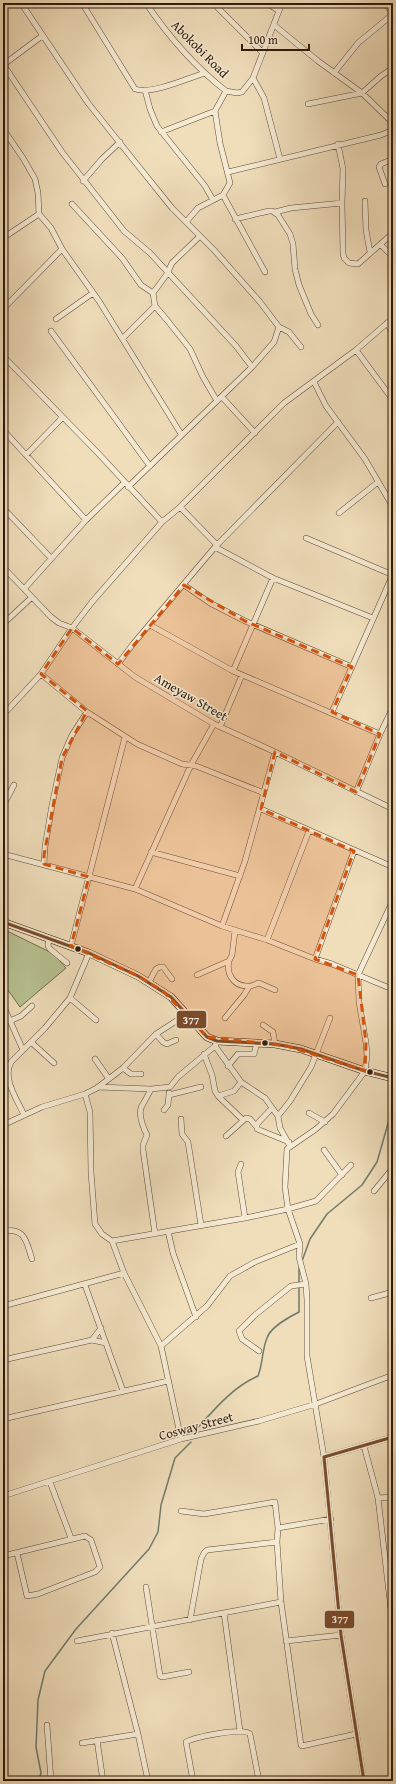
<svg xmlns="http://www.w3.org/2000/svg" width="396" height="1784" font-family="'Gentium Book Plus',serif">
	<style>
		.green { fill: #b7c292; stroke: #726e4e }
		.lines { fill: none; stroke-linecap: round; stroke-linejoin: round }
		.stream { stroke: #6e7b6e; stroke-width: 1.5 }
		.street-casing { stroke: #5e4a37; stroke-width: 6 }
		.secondary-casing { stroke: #2d190b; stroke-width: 8 }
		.street { stroke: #f5ead3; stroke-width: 5 }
		.secondary { stroke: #f5ead3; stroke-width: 7 }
		.bus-1-casing { stroke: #f5ead3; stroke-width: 6 }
		.bus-1 { stroke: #7a4b2a; stroke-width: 3 }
		.marked { fill: #d5530c; fill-opacity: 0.2; stroke: #d5530c; stroke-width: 3; stroke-dasharray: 8 5; stroke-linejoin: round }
		.bus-dot { fill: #2d190b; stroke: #f5ead3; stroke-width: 1.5 }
		.labels { text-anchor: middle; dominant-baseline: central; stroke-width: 3; stroke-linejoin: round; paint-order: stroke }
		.street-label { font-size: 13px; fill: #2d190b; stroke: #f5ead3 }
		.line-badge { stroke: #f5ead3; stroke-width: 1.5 }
		.badge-label { font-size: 11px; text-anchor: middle; font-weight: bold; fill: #fff }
	</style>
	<rect width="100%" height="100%" fill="#f0debb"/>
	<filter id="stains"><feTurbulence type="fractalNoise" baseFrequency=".005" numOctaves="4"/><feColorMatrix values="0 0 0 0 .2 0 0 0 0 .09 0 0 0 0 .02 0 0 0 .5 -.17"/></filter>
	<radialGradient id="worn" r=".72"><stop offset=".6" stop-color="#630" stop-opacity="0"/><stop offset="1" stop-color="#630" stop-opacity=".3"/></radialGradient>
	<path class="green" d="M3,929L54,954L66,968L20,1007L3,983Z"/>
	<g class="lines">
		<path class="stream" d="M302,1261L310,1239L327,1214L362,1185L377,1162L393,1106
			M193,1433C213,1411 231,1388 258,1376C263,1363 262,1350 267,1338C270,1328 289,1317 299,1312V1268
			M38,1781L41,1773L36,1747L38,1700L45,1671L76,1629L149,1549L158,1532L161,1505L175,1458L191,1442"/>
		<g class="street-casing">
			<path id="street" d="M21,3L88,103L139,167L172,208L214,250L260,302L279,327L274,342L252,367L128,487
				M82,3L135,89C152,95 188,78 205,73
				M146,3C168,36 194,66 226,91
				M213,3L262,52
				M267,3L279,11
				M385,3L393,14
				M274,25L318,61L362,93L393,123
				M3,64L62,152L124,231L150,253L236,346L252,367
				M3,65L42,36
				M334,73L358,43L393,14
				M253,78L264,98L280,159
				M145,90L150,109L157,126L205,186L213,200
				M308,104L362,93L381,76L393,68
				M3,129L23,158L35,179L38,193L39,214L51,228L62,249L99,301L181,434
				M161,132L215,111
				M338,144L343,169L342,203L343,253L344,258L349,263L358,264L393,233
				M228,172L381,135L393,130
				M83,181L102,159L120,142
				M385,184L379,167L381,164L393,159
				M223,195L265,272
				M365,201L366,230L370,252
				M72,204L122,258L141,285L153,293
				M275,212L291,208L342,203
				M235,219L269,211H272L278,215L290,234L293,244L295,269L299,285L311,314L318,325
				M186,222L198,208L223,195L230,183L220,143L215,111L226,91L237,93L242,92L253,78L282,3
				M199,237L172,263L167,274L153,293L155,306L167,320L190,349L203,377L217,401
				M3,238L39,214
				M381,245L393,257
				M3,309L62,249
				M393,318L356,350L393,400
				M56,319L93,293
				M387,323L393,334
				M279,327L289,332L301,347
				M51,331L150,466
				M123,338L155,306
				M3,356L97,452L162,522
				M314,382L326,406L365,459L393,507
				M222,397L255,433
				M3,430L86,520
				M26,455L62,418
				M180,507L217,545
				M3,508L51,558
				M339,513L378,482
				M306,538L393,575
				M215,547L273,578L373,618
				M3,567L51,617L59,623L72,628L135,677L214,724L275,752L393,809
				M184,585L210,603L245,621L352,667
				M24,589L86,520L124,483
				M3,624L31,598
				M150,625L233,671L380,734
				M118,664L133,644L215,547L338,422
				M233,671L273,578
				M41,674L87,712L137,744L182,764L196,766L264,793
				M332,712L393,574
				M3,715L41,674L72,628L92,602L162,522L179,508L284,403L356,350
				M220,727L242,675
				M356,792L380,734L393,707
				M3,806L14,785
				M261,809L393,867
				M151,852L240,876
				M3,854L135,889L222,926L267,940L315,959L332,964L387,987
				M44,864L45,847L52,805L62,758L72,735L87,712
				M135,889L191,765L214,724
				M222,926L245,861L275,752
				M49,938L48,946L50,949L67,963
				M267,940L309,831
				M71,946L125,737
				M315,959L354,851
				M229,961C226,973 233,986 247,986C251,987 255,984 259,983L275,990
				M197,975L229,961L232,955L235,931
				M149,982L156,969L160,967H163L172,979
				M70,998L96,1020
				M3,1005L23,1050
				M225,1018L244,995L249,987
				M10,1021L21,1016L32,1006
				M263,1025L273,1032L275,1044
				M156,1034L163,1042L167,1044L176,1040
				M31,1042L54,1063
				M215,1046L241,1082L265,1098L278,1116L280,1128L290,1146
				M204,1054L212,1075L215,1091L218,1096L234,1091L241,1082
				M95,1059L109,1079
				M228,1066L238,1054H254L257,1043
				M123,1068L131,1074H141
				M98,1087L151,1089L170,1087L178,1077L215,1046L217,1041
				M151,1089C148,1095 146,1099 143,1104C137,1112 143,1127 147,1135L143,1145V1150L155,1234
				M85,1094L90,1112L91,1172L95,1224L102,1234L112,1241L124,1273L161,1346L181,1439
				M169,1095L201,1087
				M218,1096L243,1120
				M271,1109L257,1124V1129L289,1142
				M164,1110L168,1105L169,1093
				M309,1113L325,1122
				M24,1115C17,1099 2,1079 11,1062L45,1028L70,998L89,953
				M278,1116L290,1101L311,1067L330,1018
				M181,1119L182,1134L188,1142L201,1225
				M3,1125L42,1107L85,1094L97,1088L123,1068L156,1034L187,1014
				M226,1136L246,1118L250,1119L256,1126
				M324,1150L342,1175
				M241,1164L238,1172L245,1218
				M374,1191L393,1168
				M3,1231C26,1228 26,1241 32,1259
				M168,1231L173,1253L196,1317
				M112,1241L245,1218L288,1209L316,1201L351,1165
				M85,1285L123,1391
				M371,1298L393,1292
				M3,1306L124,1273
				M92,1340L106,1343
				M161,1346L207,1306L230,1276L255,1262L300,1244
				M259,1351L242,1339L239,1331L255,1315L291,1286L306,1284
				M3,1360L92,1340L101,1328
				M3,1419L168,1381
				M364,1446L378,1498L393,1627
				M324,1457L393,1437
				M50,1482L71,1538
				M3,1496L181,1439L259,1421L316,1404L393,1375
				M378,1498L393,1497
				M181,1511L204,1514L275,1502L278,1528L277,1542L281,1602L301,1745L302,1746L356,1734
				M278,1528L331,1519
				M3,1556L85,1536L91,1540L100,1567L95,1572L38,1594L27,1596L17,1553
				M146,1587L160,1676L162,1677L189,1672
				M224,1613L240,1731
				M190,1620L201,1559L204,1553L207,1550L277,1542
				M112,1633L138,1734L148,1781
				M77,1641L281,1602
				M286,1641L341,1635
				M47,1725L51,1781
				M97,1740L103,1781
				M82,1743L138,1734
				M193,1781L186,1742C195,1737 243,1727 250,1734L259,1781
				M364,1781L341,1635L324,1457L307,1356V1300L306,1284L299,1257L300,1244L288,1209L285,1187L287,1149L316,1129L333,1114L365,1071L367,1055L366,1043L359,1002L358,975L393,900"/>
		</g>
		<g class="secondary-casing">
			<path id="secondary" d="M3,922L89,953L138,976L171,997L207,1037L217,1041L275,1044L301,1049L365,1071L393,1078"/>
		</g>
		<use href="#street" class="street"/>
		<use href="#secondary" class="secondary"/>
		<g class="bus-1-casing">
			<path id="bus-1" d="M3,922L89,953L138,976L171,997L207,1037L217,1041L275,1044L301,1049L365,1071L393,1078
				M324,1457L341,1635L364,1781
				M324,1457L393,1437"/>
		</g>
		<use href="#bus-1" class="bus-1"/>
	</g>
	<path class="marked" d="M184,585L245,621L352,667L332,712L380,734L356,792L275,752L261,809L354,851L315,959L358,975L366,1043L365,1071L287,1046L207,1037L164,992L138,976L71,946L89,877L44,864V855L62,758L87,711L41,674L72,628L118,664Z"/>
	<g class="bus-dot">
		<circle cx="78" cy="949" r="3.5"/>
		<circle cx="265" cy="1043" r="3.5"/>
		<circle cx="370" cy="1072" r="3.5"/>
	</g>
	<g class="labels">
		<g class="street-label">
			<text transform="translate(200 49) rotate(45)">Abokobi Road</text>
			<text transform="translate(191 697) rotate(30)">Ameyaw Street</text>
			<text transform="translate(196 1426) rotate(-15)">Cosway Street</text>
		</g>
	</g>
	<g class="line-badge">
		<rect x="176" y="1010" width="31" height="19" rx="4" fill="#7a4b2a"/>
		<rect x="324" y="1610" width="31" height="19" rx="4" fill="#7a4b2a"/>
	</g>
	<g class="badge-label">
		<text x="191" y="1024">377</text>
		<text x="340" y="1623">377</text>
	</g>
	<rect width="396" height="1784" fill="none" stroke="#f0debb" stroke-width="16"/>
	<rect x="4" y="4" width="388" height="1776" fill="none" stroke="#2d190b" stroke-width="2"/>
	<rect x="8" y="8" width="380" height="1768" fill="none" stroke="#2d190b"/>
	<path d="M242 44v6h67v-6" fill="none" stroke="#2d190b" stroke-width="2"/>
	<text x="248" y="44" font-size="12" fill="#2d190b" stroke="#f5ead3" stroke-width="3" paint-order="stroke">100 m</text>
	<rect width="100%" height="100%" filter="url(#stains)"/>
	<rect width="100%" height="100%" fill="url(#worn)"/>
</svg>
